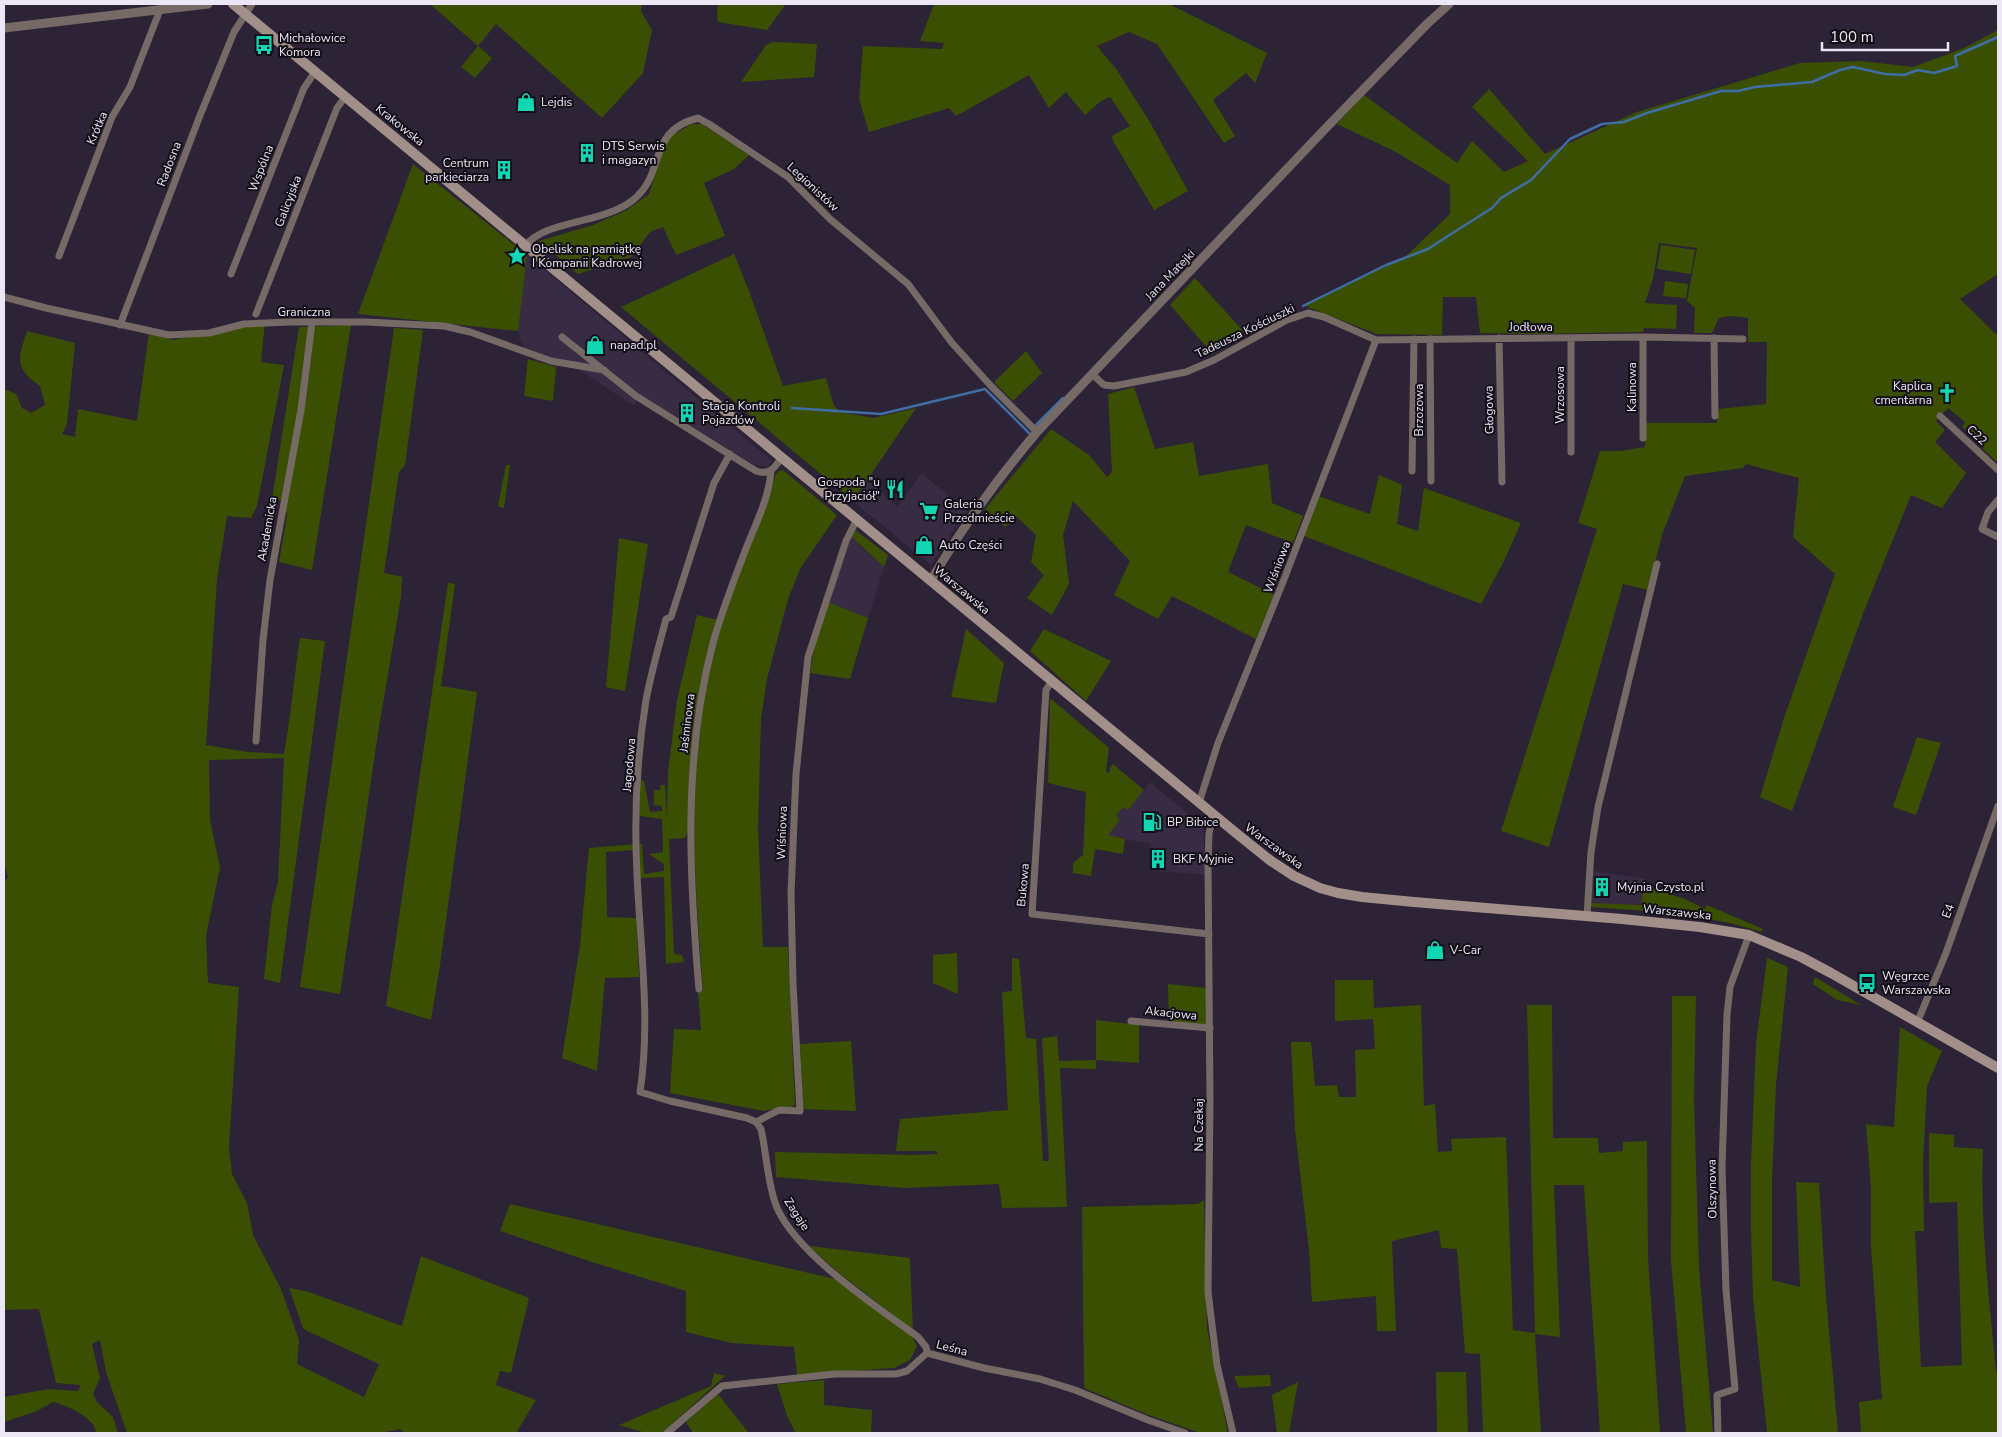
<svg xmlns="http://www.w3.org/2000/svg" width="2002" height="1437" font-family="'Nunito Sans',sans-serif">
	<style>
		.built { fill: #382c45 }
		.green { fill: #3b4f03 }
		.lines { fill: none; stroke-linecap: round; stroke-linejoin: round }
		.stream { stroke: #3f6ea5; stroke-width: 2.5 }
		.minor { stroke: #766a67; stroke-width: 7 }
		.tertiary { stroke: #766a67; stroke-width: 9 }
		.secondary { stroke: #a38f8a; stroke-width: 10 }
		.labels { text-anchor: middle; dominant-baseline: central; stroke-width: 4; stroke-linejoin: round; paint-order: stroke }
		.poi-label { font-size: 12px; fill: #ece7f4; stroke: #120e17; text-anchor: start }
		.street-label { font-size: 12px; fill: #ece7f4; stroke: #120e17 }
	</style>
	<rect width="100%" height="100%" fill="#2c2336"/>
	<path class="built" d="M527,255L668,374L772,461L767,467L753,464L640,395L634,406L578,369L536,361L525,351L518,331Z
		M922,473L966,511L931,565L853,501L868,480L897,507Z
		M851,536L884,567L868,618L828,602Z
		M1150,782L1203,826L1206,875L1151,870V844L1107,836L1120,820L1116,816L1124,806L1128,810Z
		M1594,871L1645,879L1642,905L1591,903Z"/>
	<path class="green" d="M430,4H642L641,11L652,30L643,73L602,118L496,24L478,46L492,58L475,78L461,67L478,46Z
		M718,4H786L767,30L718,22L717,16Z
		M934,4H1169L1267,53L1255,83L1246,73L1213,100L1235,136L1224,143L1157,44L1129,32L1097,46L1117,70L1151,124L1188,191L1154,210L1113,141L1112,136L1130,126L1110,97L1101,101L1085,115L1066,92L1049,108L1029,75L956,116L949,108L869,132L859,99L863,46L942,49L944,43L920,41Z
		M1998,30V274L1960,299L1998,336V463L1983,449L1984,445L1962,427L1965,422L1948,408L1936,421L1945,430L1935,442L1966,473L1942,508L1911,495L1864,611L1792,811L1760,797L1785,715L1835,574L1793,537L1799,478L1746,464L1743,468L1685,476L1662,535L1648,590L1623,584L1549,847L1501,831L1597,529L1578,523L1600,451H1621L1645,447L1646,423H1717L1719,409L1766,404L1767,342H1748V318L1730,316L1719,318L1712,333H1694L1695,308L1687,301L1697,248L1659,243L1653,279L1645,303L1677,305L1676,329L1644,328L1643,332L1529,334L1480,333L1476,297H1443L1442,335L1377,334L1310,308L1304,304L1404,258L1450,214V185L1396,152L1337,124L1364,95L1457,163L1472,141L1504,172L1528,161L1472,107L1489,89L1545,154L1637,112L1800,63L1861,61L1913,67L1964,48Z
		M773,42L817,44L814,77L741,82L766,45Z
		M692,124H702L749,155L734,169L704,183L725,236L676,255L663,227L650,232L631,257L578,274L539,241L593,225L627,210L649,194L664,147L672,135Z
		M413,164L527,255L518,331L358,314Z
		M1661,245L1695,250L1691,274L1657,269Z
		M734,254L749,291L783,386L826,378L834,406L841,412L874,418L916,408L853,501L621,307Z
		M1195,278L1244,332L1213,354L1170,305Z
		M1665,281L1688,284L1686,298L1663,296Z
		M265,322L261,362L284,365L257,506L251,518L227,516L217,579L206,745L248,752L284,754C291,715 294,677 300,638L325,641L280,983L264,979L272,905L278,882L284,758L209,760L210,820L220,867L206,936L208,983L239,987L229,1148L232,1174L247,1203L253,1235L281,1289L299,1340L297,1364L364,1397L379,1364L307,1331L303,1328L289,1288L309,1292L402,1326L421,1256L529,1298L511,1373L500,1371L496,1385L536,1400L516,1433H405L400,1429L379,1433H127L106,1372L100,1340L92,1344L100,1378L93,1394L97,1402L113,1417L118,1433H96C96,1418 66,1405 53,1402L37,1411L4,1422V1397L49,1389L78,1391L81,1385L56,1383L39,1309L4,1310V881L8,878L4,863V389L16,394L22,408L31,413L45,405L40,386C14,368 18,359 27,331L75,343L67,424L62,434L75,437L78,409L137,421L149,332L173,340Z
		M351,325L312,570L279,562L287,515L283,501L272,499L299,327Z
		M394,328L423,330L405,465L399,472L384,573L402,577L401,597L378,733L340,994L300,987Z
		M1026,351L1042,373L1013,401L994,382Z
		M528,359L556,367L553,401L524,396Z
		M1134,387L1155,449L1193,442L1199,476L1268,464L1272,503L1303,516L1293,543L1246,525L1228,572L1275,595L1256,639L1172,596L1158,619L1114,595L1130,561L1073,501L1063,535L1069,584L1052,615L1027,598L1044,575L1031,562L1036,535L1017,517L1005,527L985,509L1051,429L1089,455L1107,477L1112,472L1108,394Z
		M506,465H510L504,508L498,506Z
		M783,470L837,515L800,569L788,599L767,679L761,719L758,827L763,947H788L795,1105C787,1111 775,1107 764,1111L670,1093L674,1029L701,1030L698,993L703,991C695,880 685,769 711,660C726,596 756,537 776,474L779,471Z
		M1379,475L1402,485L1397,524L1418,531L1424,488L1521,523L1504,561L1481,604L1304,536L1318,496L1370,514Z
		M854,529L888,555L884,567L851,536Z
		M619,538L648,544L625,691L606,687Z
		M448,583L455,584L441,686L477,692L440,965L431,1020L386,1006Z
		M828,602L868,618L850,679L810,673L814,649Z
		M697,615L718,620C705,661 695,703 692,745C690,773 689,802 688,830L685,838L669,839L674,954L682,955L684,962L666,964L664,877L640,878L639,844H642L644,874L664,871V864L649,854L663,852L662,819L640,816V780L644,781L650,812L662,811V806L654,805V790H660L661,785H665L667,820L668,772L677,700Z
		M966,629L1004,663L996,703L951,697Z
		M1044,629L1111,661L1086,701L1030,651Z
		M1050,698L1109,748L1106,772L1109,773L1111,766L1113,764L1144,790L1128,810L1123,807L1116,816L1120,820L1108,835L1125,839L1123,854L1095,849L1091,876L1073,873V863L1083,855L1086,792L1048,783Z
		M1917,737L1941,743L1916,815L1893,807Z
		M635,844L634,850L606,852L607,917L636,918L639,977L605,978L597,1071L562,1058L580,945L589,848Z
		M1644,886L1685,899L1705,909L1707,905L1763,929L1761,932C1707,914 1647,911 1590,907L1591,903L1641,905Z
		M957,953L958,994L933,983V955Z
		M1012,958L1019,959L1026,1038L1036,1039L1043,1161H1049L1042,1038L1057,1036L1059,1061L1096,1060V1020L1139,1025V1063L1096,1060V1069L1060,1068L1067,1207L1002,1208L999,1184L905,1188L776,1177L775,1152L911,1155L937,1154V1151H896L900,1119L1008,1110L1002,992L1012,991Z
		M1767,958L1788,967L1776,1085L1772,1179V1280L1800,1287L1796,1182L1819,1183L1826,1297L1838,1433H1767L1753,1298L1751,1227V1163L1756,1044Z
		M1815,977L1861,1005L1837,1000L1813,984Z
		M1335,980H1373L1374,1008L1421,1005L1424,1106L1435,1104L1438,1152L1452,1151L1451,1139L1506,1137L1513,1330L1535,1333L1527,1005H1552L1553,1138H1598L1599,1153L1623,1151V1142L1647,1141L1648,1257L1660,1433H1600L1584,1185H1554L1560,1337L1535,1334L1541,1433H1483L1480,1354L1465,1353L1457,1249L1441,1248L1439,1230L1392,1241L1396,1331H1377L1376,1296L1312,1302L1309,1250L1295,1129L1291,1042H1311L1315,1086L1337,1085L1339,1097H1356L1355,1050L1375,1049L1373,1019L1335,1021Z
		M1168,984L1206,988V1025L1169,1022Z
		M1672,996H1696L1694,1098L1699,1268L1713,1433H1686L1671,1260Z
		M1900,1027L1942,1051L1927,1086L1923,1163L1924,1231H1915L1921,1367L1962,1365L1957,1202L1929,1203V1133L1954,1135V1147L1983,1149C1980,1223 1989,1298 1996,1371L1998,1372V1433H1861L1859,1402L1882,1399L1871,1245V1188L1866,1124L1894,1127Z
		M851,1041L856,1111L803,1109L800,1044Z
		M1204,1200L1207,1328L1228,1433H1200L1146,1414L1084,1388L1082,1207L1198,1204Z
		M510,1204L835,1279L911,1335L917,1346L910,1360L894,1368L797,1375L794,1347L731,1343L686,1332V1291L592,1262L500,1231Z
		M809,1246L910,1258L913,1330L839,1273Z
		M1436,1372H1466L1468,1433H1437Z
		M714,1373L725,1376L662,1433H646L619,1425L711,1386Z
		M1270,1375L1271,1386L1239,1388L1234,1376Z
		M824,1380V1405L872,1410L871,1433H796L787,1416L777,1384Z
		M1298,1382L1289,1433H1277L1272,1395Z
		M718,1394L748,1432L693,1433L686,1422Z"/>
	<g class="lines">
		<path class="stream" d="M1303,306L1386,265L1428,249L1448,236L1492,208L1501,198L1531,180L1570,139L1602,124L1624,122L1647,113L1721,91H1738L1755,87L1812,82L1840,70L1853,67L1885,74L1904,75L1918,70L1934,73L1957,66L1955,56L1998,37
			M792,408L881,414L985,389L1029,433
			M1036,425L1063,398"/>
		<path class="minor" d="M526,245C546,220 603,224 633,200C667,173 646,131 698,118L709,124L788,177L830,219L908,284L952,343L991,386L1037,432
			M59,256L112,117L130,87L160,10
			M231,274L304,88L315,72
			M4,297L46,308L169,335L209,333L244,324L289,322H366L444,326L470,332L551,361L604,370
			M256,314L337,108L345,97
			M120,325L199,118L234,32L252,4
			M562,337L636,396L756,471C770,476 775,467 782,457
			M1643,337V438
			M1499,338L1502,482
			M1571,338V452
			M1714,338L1715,416
			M1430,339L1431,481
			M1092,374L1104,385L1114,386L1186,372L1214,360L1287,320L1308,313L1324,317L1376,340L1643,337L1743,339
			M1940,416L1998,470
			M730,454L714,483L671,617L666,619C659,646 651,673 646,700C637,756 634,817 637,874C640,946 651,1020 640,1092L670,1101L747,1118L756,1122L761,1129C767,1155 767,1183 777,1208C799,1256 876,1306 918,1337L926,1347L927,1353
			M1412,471L1414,339
			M1998,500L1988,512L1982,529L1998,537
			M1052,681L1046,690L1032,914L1209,934
			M256,741L263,640L270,580L301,410L312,322
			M1199,803L1218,743L1283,582L1376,340
			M1213,814L1209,834L1208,863L1210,1100L1208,1292L1217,1365L1233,1433
			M1587,916L1591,852L1598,807L1657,564
			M699,989C689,874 683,755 713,643C722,610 735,577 747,546C757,521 769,497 771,471
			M1131,1021L1210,1028
			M1917,1023L1946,953L1998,806
			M756,1122L779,1110L800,1111L793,984L791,893L796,774L808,657L846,541L857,519
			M927,1353L984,1368L1040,1379L1075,1390L1148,1420L1185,1433
			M667,1433L722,1386L835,1374H896L907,1371L927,1353
			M1718,1433L1717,1395L1735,1389L1726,1290L1722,1167L1727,1015L1730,987L1749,935"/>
		<path class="tertiary" d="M4,28L208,4
			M931,580C962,528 997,479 1037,432L1325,129L1427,24L1449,4"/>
		<path class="secondary" d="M233,4L1236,833L1271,861L1294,876L1320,888L1338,893L1362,897L1414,902L1622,919L1700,927L1749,935L1801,957L1831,973L1998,1068"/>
	</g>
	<defs>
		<g id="bus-bare" transform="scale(1.5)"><path d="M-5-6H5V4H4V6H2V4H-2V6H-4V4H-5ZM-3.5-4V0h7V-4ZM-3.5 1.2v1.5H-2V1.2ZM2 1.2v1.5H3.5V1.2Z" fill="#12d5b4" stroke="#120e17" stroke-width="2.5" paint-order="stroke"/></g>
		<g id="shop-bare" transform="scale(1.5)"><path d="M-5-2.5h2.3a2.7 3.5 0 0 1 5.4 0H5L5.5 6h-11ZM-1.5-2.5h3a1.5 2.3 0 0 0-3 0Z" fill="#12d5b4" stroke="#120e17" stroke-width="2.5" paint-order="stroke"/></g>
		<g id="building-bare" transform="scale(1.5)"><path d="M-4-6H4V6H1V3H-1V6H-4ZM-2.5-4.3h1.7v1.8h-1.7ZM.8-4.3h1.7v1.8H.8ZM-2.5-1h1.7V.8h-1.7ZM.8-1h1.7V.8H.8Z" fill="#12d5b4" stroke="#120e17" stroke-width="2.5" paint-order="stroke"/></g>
		<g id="sight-bare" transform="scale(1.5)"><path d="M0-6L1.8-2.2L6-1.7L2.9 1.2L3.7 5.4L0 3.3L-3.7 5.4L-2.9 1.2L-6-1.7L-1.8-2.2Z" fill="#12d5b4" stroke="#120e17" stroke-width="2.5" paint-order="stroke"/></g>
		<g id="church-bare" transform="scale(1.5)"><path d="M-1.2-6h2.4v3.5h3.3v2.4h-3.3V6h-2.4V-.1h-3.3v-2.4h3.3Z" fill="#12d5b4" stroke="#120e17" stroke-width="2.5" paint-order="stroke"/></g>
		<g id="restaurant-bare" transform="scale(1.5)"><path d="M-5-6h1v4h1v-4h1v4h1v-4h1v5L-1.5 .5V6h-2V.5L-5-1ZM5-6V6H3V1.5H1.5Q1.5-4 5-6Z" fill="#12d5b4" stroke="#120e17" stroke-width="2.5" paint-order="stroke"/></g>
		<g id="supermarket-bare" transform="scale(1.5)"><path d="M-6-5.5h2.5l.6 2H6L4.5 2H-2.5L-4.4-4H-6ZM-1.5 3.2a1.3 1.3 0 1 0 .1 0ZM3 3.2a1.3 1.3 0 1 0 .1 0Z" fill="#12d5b4" stroke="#120e17" stroke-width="2.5" paint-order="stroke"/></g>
		<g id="fuel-bare" transform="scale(1.5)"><path d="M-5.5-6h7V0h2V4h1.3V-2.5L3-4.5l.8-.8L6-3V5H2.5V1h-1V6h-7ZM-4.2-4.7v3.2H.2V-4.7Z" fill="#12d5b4" stroke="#120e17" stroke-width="2.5" paint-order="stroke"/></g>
	</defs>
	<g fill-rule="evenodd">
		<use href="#bus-bare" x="264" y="45"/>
		<use href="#shop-bare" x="526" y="102"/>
		<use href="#building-bare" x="587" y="153"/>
		<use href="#building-bare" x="504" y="170"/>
		<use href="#sight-bare" x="517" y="256"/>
		<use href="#shop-bare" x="595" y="345"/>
		<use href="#church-bare" x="1947" y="393"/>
		<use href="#building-bare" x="687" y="413"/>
		<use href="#restaurant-bare" x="895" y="489"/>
		<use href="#supermarket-bare" x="929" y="511"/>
		<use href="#shop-bare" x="924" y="545"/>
		<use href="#fuel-bare" x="1152" y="822"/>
		<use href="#building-bare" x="1158" y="859"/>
		<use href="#building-bare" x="1602" y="887"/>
		<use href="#shop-bare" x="1435" y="950"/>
		<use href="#bus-bare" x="1867" y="983"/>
	</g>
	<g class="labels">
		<g class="poi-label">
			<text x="279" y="38">Michałowice<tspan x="279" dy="14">Komora</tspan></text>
			<text x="541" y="102">Lejdis</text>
			<text x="602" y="146">DTS Serwis<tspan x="602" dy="14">i magazyn</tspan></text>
			<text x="489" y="163" text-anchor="end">Centrum<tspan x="489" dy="14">parkieciarza</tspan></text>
			<text x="532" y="249">Obelisk na pamiątkę<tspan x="532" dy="14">I Kompanii Kadrowej</tspan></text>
			<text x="610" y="345">napad.pl</text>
			<text x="1932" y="386" text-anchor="end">Kaplica<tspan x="1932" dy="14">cmentarna</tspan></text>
			<text x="702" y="406">Stacja Kontroli<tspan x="702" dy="14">Pojazdów</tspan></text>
			<text x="880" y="482" text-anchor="end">Gospoda "u<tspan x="880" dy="14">Przyjaciół"</tspan></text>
			<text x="944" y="504">Galeria<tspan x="944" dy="14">Przedmieście</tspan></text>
			<text x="939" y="545">Auto Części</text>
			<text x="1167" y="822">BP Bibice</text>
			<text x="1173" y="859">BKF Myjnie</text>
			<text x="1617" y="887">Myjnia Czysto.pl</text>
			<text x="1450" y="950">V-Car</text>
			<text x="1882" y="976">Węgrzce<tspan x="1882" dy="14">Warszawska</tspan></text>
		</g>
		<g class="street-label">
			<text transform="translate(400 125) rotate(39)">Krakowska</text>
			<text transform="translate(97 128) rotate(-67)">Krótka</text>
			<text transform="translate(169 164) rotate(-69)">Radosna</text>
			<text transform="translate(261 168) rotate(-69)">Wspólna</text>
			<text transform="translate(813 187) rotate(43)">Legionistów</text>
			<text transform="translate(288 201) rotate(-69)">Galicyjska</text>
			<text transform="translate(1170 275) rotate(-46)">Jana Matejki</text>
			<text x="304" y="312">Graniczna</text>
			<text x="1531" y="327">Jodłowa</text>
			<text transform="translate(1245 331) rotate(-26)">Tadeusza Kościuszki</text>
			<text transform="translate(1632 387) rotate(-90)">Kalinowa</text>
			<text transform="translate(1560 395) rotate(-90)">Wrzosowa</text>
			<text transform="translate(1419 410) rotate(-90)">Brzozowa</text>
			<text transform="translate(1489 410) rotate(-91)">Głogowa</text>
			<text transform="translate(1977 435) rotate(43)">C22</text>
			<text transform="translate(267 529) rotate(-80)">Akademicka</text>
			<text transform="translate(1277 567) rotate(-69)">Wiśniowa</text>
			<text transform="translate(962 590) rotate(40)">Warszawska</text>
			<text transform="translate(687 723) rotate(-83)">Jaśminowa</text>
			<text transform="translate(629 765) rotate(-85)">Jagodowa</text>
			<text transform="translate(782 833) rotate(-88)">Wiśniowa</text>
			<text transform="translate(1274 846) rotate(36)">Warszawska</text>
			<text transform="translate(1023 885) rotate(-85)">Bukowa</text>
			<text transform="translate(1948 911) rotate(-70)">E4</text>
			<text transform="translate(1677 912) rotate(6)">Warszawska</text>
			<text transform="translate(1171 1013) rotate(6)">Akacjowa</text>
			<text transform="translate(1199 1125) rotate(-90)">Na Czekaj</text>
			<text transform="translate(1712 1189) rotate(-91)">Olszynowa</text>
			<text transform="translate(797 1214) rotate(57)">Zagaje</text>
			<text transform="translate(952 1348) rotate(15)">Leśna</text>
		</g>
	</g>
	<rect width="2002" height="1437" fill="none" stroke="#ece7f4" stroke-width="10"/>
	<path d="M1822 42v8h126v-8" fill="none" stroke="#ece7f4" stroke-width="2.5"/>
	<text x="1830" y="42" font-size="15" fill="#ece7f4" stroke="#120e17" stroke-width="4" paint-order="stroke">100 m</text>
</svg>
